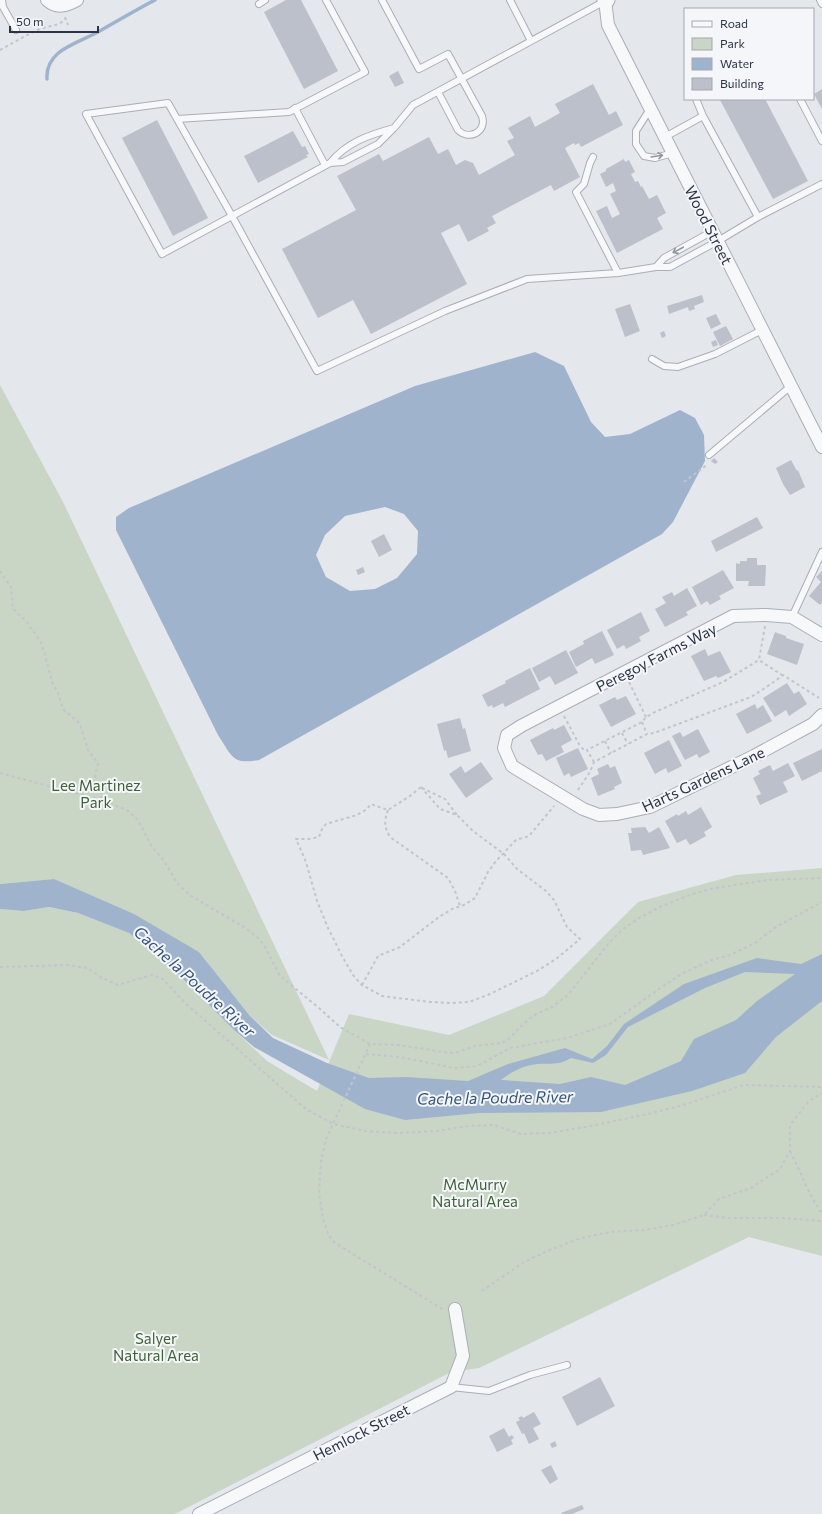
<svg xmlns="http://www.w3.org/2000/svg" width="822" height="1514" font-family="Commissioner,sans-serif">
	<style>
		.green { fill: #c9d6c5 }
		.water { fill: #9fb4cc; fill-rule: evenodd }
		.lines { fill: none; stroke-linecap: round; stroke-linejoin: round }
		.stream { stroke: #9fb4cc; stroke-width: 3.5 }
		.building { fill: #bbc0ca }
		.service-casing { stroke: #a9aeb7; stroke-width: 8 }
		.minor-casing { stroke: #a9aeb7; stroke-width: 14 }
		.tertiary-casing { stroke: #a9aeb7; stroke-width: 17 }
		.path { stroke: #c2c5cb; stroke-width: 2; stroke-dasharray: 3 3; stroke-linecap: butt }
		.service { stroke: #f7f8fa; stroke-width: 6 }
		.minor { stroke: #f7f8fa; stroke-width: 12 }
		.tertiary { stroke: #f7f8fa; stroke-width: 15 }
		.oneway { stroke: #9196a0 }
		.labels { text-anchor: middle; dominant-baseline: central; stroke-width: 4; stroke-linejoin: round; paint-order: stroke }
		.street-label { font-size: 15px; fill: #2b3445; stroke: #f4f6f9 }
		.park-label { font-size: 15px; fill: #3f6138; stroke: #f4f6f9 }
		.water-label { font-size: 16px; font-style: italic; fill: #34527a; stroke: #f4f6f9 }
	</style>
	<rect width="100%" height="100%" fill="#e4e7ec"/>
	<path class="green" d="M0,385L63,502L329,1060L272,1035L250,1016L199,952L54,879L0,884Z
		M822,868V1256L749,1237L479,1368L451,1372L175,1514H0V909L24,911L49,907L78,913L129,933L171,967L234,1030L267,1061L317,1091L349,1014L449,1035L544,996L638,902L736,875Z"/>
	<path class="water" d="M535,352L564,366L591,422L605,437L630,434L680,410L695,418L704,435L705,461L673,522L662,534L259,760C232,765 232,756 218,735L116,530V517L129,508L415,386ZM385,507L404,514L418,531L417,554L397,578L375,589L350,591L326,577L316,555L325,535L345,516Z
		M54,879L134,914L199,952L250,1016L273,1038L327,1063L369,1078L406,1077L468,1081L508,1064L565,1048L592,1059L607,1046L624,1024L684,984L757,958L801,964L822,954V1001L776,1037L745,1073L692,1091L601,1112L479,1113L405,1120L365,1109L254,1047L234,1030L171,967L129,933L78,913L49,907L24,911L0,909V884ZM745,972L795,974L757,1001L736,1020L694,1039L681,1061L625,1085L591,1077L560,1084L501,1080C511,1072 524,1065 538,1064C552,1063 557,1066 571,1058L593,1063L606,1055L628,1027L705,988Z"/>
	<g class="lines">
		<path class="stream" d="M47,79C45,50 78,43 98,32C117,21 136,10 155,0"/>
	</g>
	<path class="building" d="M286,0H301L338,71L304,89L264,12Z
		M398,71L404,83L395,87L389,76Z
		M593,84L609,115L616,111L623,125L581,147L579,143L575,145L574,143L565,148L580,177L554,191L551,185L492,216L496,223L487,228L489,231L468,242L459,224L441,233L467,284L371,334L353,300L318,318L282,249L356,210L337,176L379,154L383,161L429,137L438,154L448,149L456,165L465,160L473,163L479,175L515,155L507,141L514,138L508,128L530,116L535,127L560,113L555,104Z
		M822,89V109L814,94Z
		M721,99H765L808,181L773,199L720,100Z
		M157,120L208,218L173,236L122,138Z
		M293,131L302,147L305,146L309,154L306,155L308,157L258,183L244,156Z
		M624,159L625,162L629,160L635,172L631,174L635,182L638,181L641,187L642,186L649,199L657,195L666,213L657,218L663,229L617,253L596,211L607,206L612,218L620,214L610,194L616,191L613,183L606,187L600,174L606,171V169Z
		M702,295L704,302L694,306L695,309L689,311L688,307L669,314L667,306Z
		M630,304L640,331L625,337L615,309Z
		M716,314L721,324L711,329L706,318Z
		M726,326L733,339L720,346L713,332Z
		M664,331L666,336L662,338L660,333Z
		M716,340L718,345L713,347L711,342Z
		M714,458L718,462L715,464L711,461Z
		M791,460L797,471L798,470L805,487L790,495L783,484L776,468Z
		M757,517L763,528L716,552L711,541Z
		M384,534L392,550L379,557L371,541Z
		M747,558H757V565H766L765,586H748L749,581H736V563L740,564V561H747Z
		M363,567L365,572L358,575L356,570Z
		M723,570L734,588L719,596L721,599L710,605L707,601L701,605L692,587Z
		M822,571V602L820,605L809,596L821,582L816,577Z
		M687,588L697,606L686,612L688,615L665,627L655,609L666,603L662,597L672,592L674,596Z
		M641,612L650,631L639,637L641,641L626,649L624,645L617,649L607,630Z
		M602,631L614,655L595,664L592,658L576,667L569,652L584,644L583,641Z
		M775,632L786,636V638L804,644L797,665L767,654Z
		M705,649L708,656L720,651L731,672L718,678L716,676L704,681L691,656Z
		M566,650L578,673L555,685L550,676L539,682L532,668Z
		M530,668L540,689L505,707L503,703L493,708L492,705L488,707L482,695L506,683L505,681Z
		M787,683L794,694L799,691L807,704L789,716L786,710L775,717L763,698Z
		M626,696L636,714L611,727L599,705L615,697L617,700Z
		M755,704L757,709L763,705L772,721L747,734L736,714Z
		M460,718L463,729L465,728L471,751L448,758L446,750L444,751L437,724Z
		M564,725L572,740L561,746L564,752L546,761L542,754L538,755L530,740L553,728L554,730Z
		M698,729L710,752L699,758L697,754L685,760L672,736L680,732L683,737Z
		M669,740L682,766L668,773L666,768L655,774L644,753Z
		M578,748L588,769L571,777L569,773L564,776L556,758Z
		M822,749V771L802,781L793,763Z
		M481,762L493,779L466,798L449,774L461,766L465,773Z
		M788,763L795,776L783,782L788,792L760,805L756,796L761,794L753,778L760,774L758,771L770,765L773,771Z
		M608,764L610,768L615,766L622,783L614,787L615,789L598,796L591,778L599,774L597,769Z
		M701,807L712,827L704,832L706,836L690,845L686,839L677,843L665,821L677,814L678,816L686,811L688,815Z
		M645,827L649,833L659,827L670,848L643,855L641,850L631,851L628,833H632L631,828Z
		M600,1377L615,1406L577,1426L562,1397Z
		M534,1412L541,1424L533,1428L539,1439L529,1444L524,1433L522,1434L516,1422L520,1420L518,1418L522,1416L523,1418Z
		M504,1428L509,1437L512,1435L514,1438L511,1440L513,1444L497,1452L489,1436Z
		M555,1441L557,1446L552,1448L550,1444Z
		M551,1465L558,1479L550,1484L541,1470Z
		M582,1505L584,1509L572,1514H562L561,1513Z"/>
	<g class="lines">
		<g class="service-casing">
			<path id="service" d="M2,0L3,7L16,30
				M382,0L419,69L448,54L482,116C487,132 469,141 458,130L438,92
				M510,0L531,41
				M820,0L822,4
				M259,4L265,0
				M800,99L822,141
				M168,103L232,216L162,254L86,114Z
				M295,108L325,165
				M650,109L636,131V144L644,156L655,158L673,153
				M703,116L758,217
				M177,119L289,112L365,72L326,0
				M394,128L413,105L605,1
				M394,128L378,144L343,162L330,163C347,142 369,135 394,128Z
				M665,137L703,116L696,99
				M593,157L590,163L584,184L576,192L618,273
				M330,163L232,216L317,371L445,311L527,279L618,273L656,267
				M713,231L664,258L656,267H670L718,241L758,217L822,184
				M652,359L664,366L678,367L715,354L762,330
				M709,455L791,386
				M792,617L822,552
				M451,1387L489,1391L530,1375L567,1365"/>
		</g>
		<g class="minor-casing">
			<path id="minor" d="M47,0C57,9 66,6 77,0
				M605,0L608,25L822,447
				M822,635L792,617L766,615L733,616L521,726L507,735L504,748L512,766L583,809L599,815L617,814L650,807L754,756L813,724L822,715
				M199,1514L451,1387L463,1356L455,1309"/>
		</g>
		<g class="tertiary-casing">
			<path id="tertiary" d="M605,1L607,0"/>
		</g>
		<path class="path" d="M65,17L68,25
			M0,50C13,43 26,35 40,29C50,25 59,27 66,18
			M684,482L708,464
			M0,571L11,587L13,609L27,622L40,641L44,651L52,682L58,693L63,709L80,724L88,750L98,763L94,782L101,793V800
			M765,626L759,660L782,675
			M629,682L646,717
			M564,716L580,746L583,749L587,750
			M642,722L647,734
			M622,733L628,744
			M605,741L611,753
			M594,762L587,750L642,722L646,717L655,712L723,682L759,660
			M0,773L101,800L127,810L138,820L151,845L164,861L177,883L191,896L244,927L257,937L264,945L280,976L319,1008L340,1027L370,1044L399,1045L450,1053L458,1052L475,1046L501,1043L508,1040L520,1027L534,1015L552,1007L568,995L608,944L623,929L641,917L660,907L687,896L709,889L768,880L822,878
			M421,787L440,809L457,815L473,831L504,854L517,869L546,891L554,900L567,927L580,939L556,959L537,971L490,994L469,1002L451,1003L430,1002L382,996L362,985L353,975L342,956L328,928L317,901L306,862L296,839H309L319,837L322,829L326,824L357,815L367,809L371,804L388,810L410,796Z
			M422,788L445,799L457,815
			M578,790L590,772L594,762L647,734L654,733L751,697L771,684L783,675L819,698
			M388,810C384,820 384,827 390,837L448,878L455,891L460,906
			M0,967L68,965L87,968L102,978L118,985L152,975L163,979L184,1002L307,1110L334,1124L365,1131L398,1133L437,1131L468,1126L494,1125L521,1134L549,1133L586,1127L648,1114L683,1105L744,1085L822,1087
			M362,985L378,956L400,947L439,917L452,909L464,905L475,898L488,872L496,861L516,840L529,836L554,806
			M370,1044L326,1139L321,1161L319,1193L323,1219L329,1236L335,1243L444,1310
			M366,1054L400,1057L454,1068L477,1066L510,1048L567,1038L610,1024L656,991L683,973L712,960L730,955L755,943L776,927L822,902
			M790,1151C801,1172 808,1194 822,1213
			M704,1215L728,1218H783L822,1221
			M482,1291L524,1262L552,1249L581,1238L610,1232L644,1230L673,1225L704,1215L719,1199L751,1188L780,1169L790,1151V1125L809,1101L822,1093"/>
		<use href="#service" class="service"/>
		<use href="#minor" class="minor"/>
		<use href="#tertiary" class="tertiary"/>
	</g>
	<defs><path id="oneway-shaft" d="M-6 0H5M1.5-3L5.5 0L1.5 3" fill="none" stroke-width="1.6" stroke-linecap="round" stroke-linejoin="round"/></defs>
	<g class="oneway">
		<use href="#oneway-shaft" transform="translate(657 156) rotate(-9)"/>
		<use href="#oneway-shaft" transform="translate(678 250) rotate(152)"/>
	</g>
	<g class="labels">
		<g class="street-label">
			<text transform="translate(709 225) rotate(63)">Wood Street</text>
			<text transform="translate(656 657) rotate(-27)">Peregoy Farms Way</text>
			<text transform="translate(703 779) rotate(-25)">Harts Gardens Lane</text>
			<text transform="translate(361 1432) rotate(-27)">Hemlock Street</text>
		</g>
		<g class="park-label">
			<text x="96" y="785">Lee Martinez<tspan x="96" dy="17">Park</tspan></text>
			<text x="475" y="1184">McMurry<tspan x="475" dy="17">Natural Area</tspan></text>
			<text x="156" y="1338">Salyer<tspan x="156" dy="17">Natural Area</tspan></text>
		</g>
		<g class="water-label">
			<text transform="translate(195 981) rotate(42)">Cache la Poudre River</text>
			<text transform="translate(495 1097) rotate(-1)">Cache la Poudre River</text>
		</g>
	</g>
	<rect x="684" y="8" width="130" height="92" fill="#f4f6f9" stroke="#a4a8b1"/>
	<rect x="692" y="21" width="20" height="6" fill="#f7f8fa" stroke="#a4a8b1"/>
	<text x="720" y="28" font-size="12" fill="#2b3445">Road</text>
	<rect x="692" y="38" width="20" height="12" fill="#c9d6c5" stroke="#a4a8b1"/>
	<text x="720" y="48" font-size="12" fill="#2b3445">Park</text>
	<rect x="692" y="58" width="20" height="12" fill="#9fb4cc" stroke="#a4a8b1"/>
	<text x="720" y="68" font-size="12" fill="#2b3445">Water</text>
	<rect x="692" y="78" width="20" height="12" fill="#bbc0ca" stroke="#a4a8b1"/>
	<text x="720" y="88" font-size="12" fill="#2b3445">Building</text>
	<path d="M10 26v6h88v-6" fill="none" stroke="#2b3445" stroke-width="2"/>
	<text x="16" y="26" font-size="12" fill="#2b3445" stroke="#f4f6f9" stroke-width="3" paint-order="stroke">50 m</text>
</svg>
